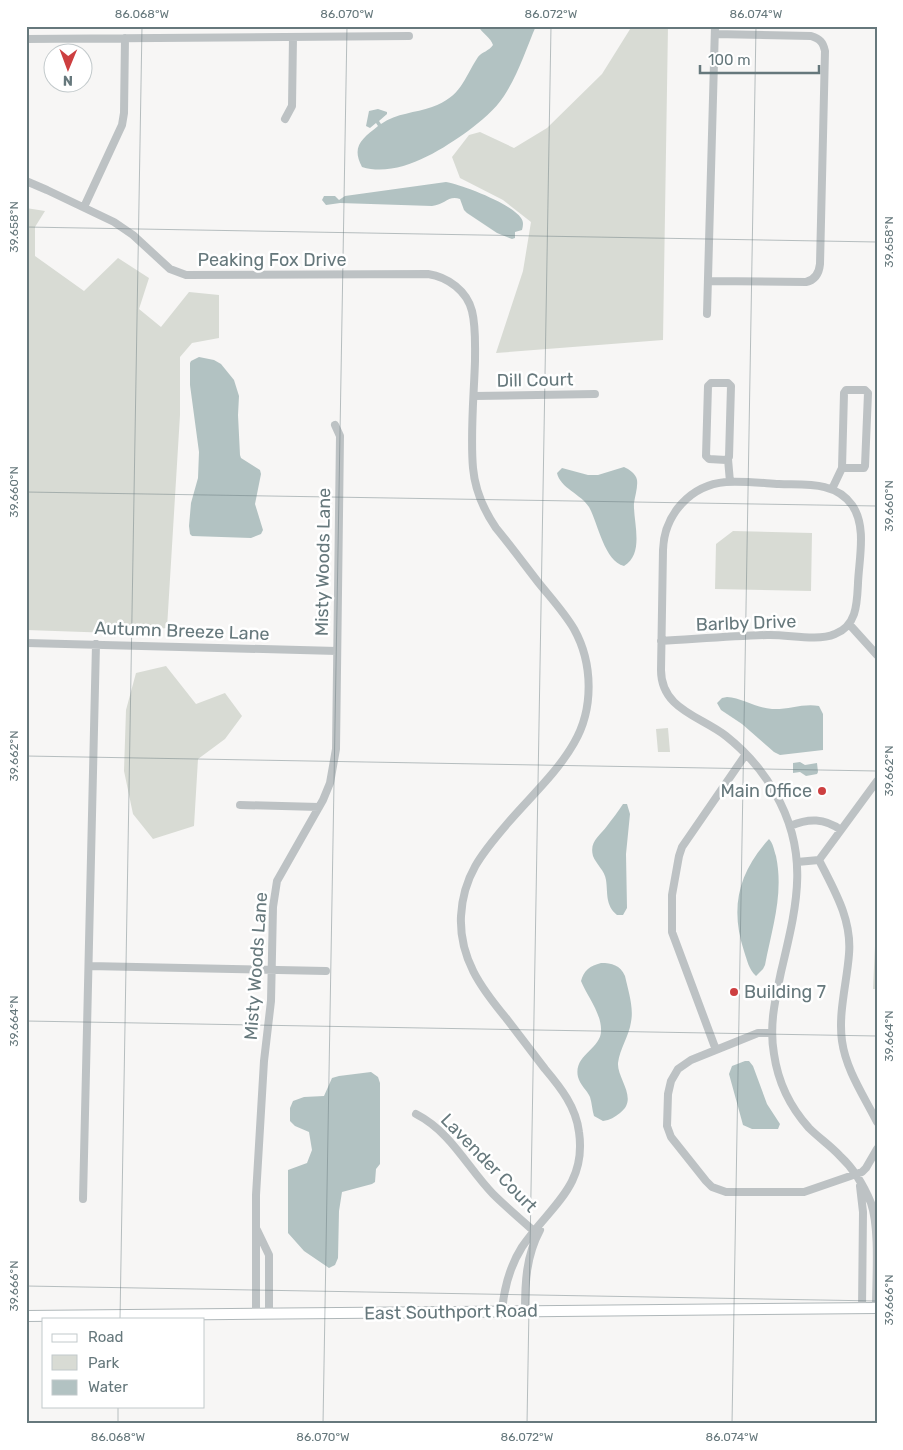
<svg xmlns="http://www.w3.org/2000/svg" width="903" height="1450" font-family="Rubik,sans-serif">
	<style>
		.green { fill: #d8dbd4 }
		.water { fill: #b2c2c2 }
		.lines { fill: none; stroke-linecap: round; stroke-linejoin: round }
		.secondary-casing { stroke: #afb7b9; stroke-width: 12 }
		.minor { stroke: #bdc2c4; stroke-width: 8 }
		.secondary { stroke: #fff; stroke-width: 10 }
		.ticks { fill: none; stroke: #66787c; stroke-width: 1; stroke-opacity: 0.45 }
		.poi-dot { fill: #cd3f40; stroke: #fff; stroke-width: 2 }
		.labels { text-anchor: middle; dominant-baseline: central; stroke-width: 5; stroke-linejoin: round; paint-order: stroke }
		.street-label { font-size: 18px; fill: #66787c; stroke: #fff }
		.poi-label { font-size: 18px; fill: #66787c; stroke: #fff; text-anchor: end }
		.neatline { fill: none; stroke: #66787c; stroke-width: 2 }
		.ticks-label { font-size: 12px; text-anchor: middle; fill: #66787c }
	</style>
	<rect width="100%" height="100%" fill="#f7f6f5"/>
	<path class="green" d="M632,26H668L663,340L496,353L523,271L531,222L503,200L460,178L452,157L469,135L480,132L514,148L547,128L602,74Z
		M26,208L45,211L35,227V256L84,291L118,258L149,278L139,309L161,327L189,292L219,295V338L192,343L180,357V415L167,628L113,633L26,630Z
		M733,531L812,533L811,591L715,589L716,544Z
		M166,666L196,704L225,693L242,716L225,739L198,759L194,826L153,839L133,814L124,771L126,710L136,673Z
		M668,728L670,752H658L656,729Z
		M875,946H877V989H873Z"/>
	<path class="water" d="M478,26H536C526,49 518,75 504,96C495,110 481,121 468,131C440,151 398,178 362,167C351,146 362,139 378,126L376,123L370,128L366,126L369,111L378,109L387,112V114L379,121L381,124C397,113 415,113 432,107C462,96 463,80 478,57C482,52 489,51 493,45C491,38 482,33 478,26Z
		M446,182C463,185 512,204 521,218C524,222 523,226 522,230L515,232V238L512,239L497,233L467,213L464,210L460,199C448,195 445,205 432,206L340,203L326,205L322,200L324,196H335L339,200L345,196Z
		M199,357L214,360L221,364L234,380L239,396L238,415L240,455L241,458L260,470L261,474L255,504L263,530L261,534L251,538L192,536L190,534L189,526L191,503L198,478L199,452L190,385V363L191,361Z
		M624,467C629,469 636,474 637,480C638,487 635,496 634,503C633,522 645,553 624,566C604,561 598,523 589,507C581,494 560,488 557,473L562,468L588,475H598Z
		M727,697C742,698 756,708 772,709C788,710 803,703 819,706L823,714V750L780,755L774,752L742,724L721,710L717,703L722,698Z
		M800,762L805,765L817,763L818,772L817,774L806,776L800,772L793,773V763Z
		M623,804H627L630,814L626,854L627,908L623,915H617C605,905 608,893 606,880C605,871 596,864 593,856C589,841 600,836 607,826C612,819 618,812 623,804Z
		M769,839C773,843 774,850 776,856C784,894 772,928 765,965L763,969L756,976C749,970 747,960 744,951C730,908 738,873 769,839Z
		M601,963C612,963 620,965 625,976C628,990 634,1007 631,1022C629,1036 620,1048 618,1063C617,1079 639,1099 620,1113C615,1117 610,1120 603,1121L594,1116C592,1110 592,1103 590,1097C587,1090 580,1085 578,1077C573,1055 601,1049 601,1031C602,1014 587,996 581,981C584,970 590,966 601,963Z
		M745,1061H749L753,1066L767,1104L780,1124L778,1129H752L743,1125L729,1074L732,1066Z
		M371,1072L378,1077L380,1083V1164L376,1169L375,1182L372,1184L342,1192L339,1211L338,1258L335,1265L329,1268L304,1251L288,1233V1170L307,1163L312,1150L309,1132L295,1126L290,1121V1108L293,1101L304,1097L324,1096L332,1078L339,1076Z"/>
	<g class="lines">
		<g class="secondary-casing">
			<path id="secondary" d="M26,1316L877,1308"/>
		</g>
		<path class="minor" d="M26,39L409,36
			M285,119L292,106L293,37
			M26,181L47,190L114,222L133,235L170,269L186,275L428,274C448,277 467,291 472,311C476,327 475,345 475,361C474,395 470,433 473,468C475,490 483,509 496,528C510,545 524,564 538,582C550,597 564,612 574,629C593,663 594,709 574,743C557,773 529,798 507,824C482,853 463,876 461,916C459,958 481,988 506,1018C519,1035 532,1052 545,1069C561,1088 576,1107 579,1132C587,1187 549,1207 522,1247C510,1266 504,1288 502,1311
			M84,207L122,125L124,113L125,38
			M708,281L806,282C815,280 819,274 820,264L825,51C823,42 820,39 811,36L715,34
			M707,314L715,26
			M711,383H728L731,386L729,457L726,460L709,459L706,456L708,386Z
			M846,390H865L868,393L865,466L864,468H842L844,393Z
			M474,396L595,394
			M728,459L730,482
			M832,489L842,468
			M849,624L877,655
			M661,641C696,639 732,636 767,635C788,634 816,642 835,634C857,626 857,603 858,583C859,559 867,526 852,505C835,481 805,485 779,484C762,483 744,481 726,482C690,485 664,515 663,550L661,670C661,709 700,716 726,736C746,752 763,771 775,793C811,855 796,908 781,972C775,1000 769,1026 774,1054C778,1082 791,1108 809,1128C819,1138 831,1146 840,1156C853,1168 864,1186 871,1203C880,1229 876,1279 876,1308
			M27,643L337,651
			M240,805L319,807
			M790,826C809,818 824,818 841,830
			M819,860C834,890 852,919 849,954C847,982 838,1013 842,1041C846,1070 864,1096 877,1122
			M819,860L877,781
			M797,862L819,860
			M89,966L326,971
			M772,1033H758L691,1060L678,1069L671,1081L668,1094L667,1126L671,1137L706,1181L712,1187L726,1192H804L862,1172L866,1168L877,1149
			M716,1050L672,932V895L679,856L682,847L746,754
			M416,1114C451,1132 467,1167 493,1194C507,1208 522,1220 536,1233
			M860,1186L863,1212L862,1309
			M83,1199L96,644
			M257,1230L269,1255V1314
			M525,1311C525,1283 526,1256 540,1230
			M256,1314V1195L264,1061L271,1001L273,907L277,881L323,800L330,783L336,749L340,436L335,425"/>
		<use href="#secondary" class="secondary"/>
	</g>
	<path class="ticks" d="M26,227L877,242M26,492L877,506M26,756L877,771M26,1021L877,1036M26,1286L877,1301M120,1319L142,26M118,1424V1406M323,1424L347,26M527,1424L551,26M732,1424L756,26"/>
	<g class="poi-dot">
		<circle cx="822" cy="791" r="5"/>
		<circle cx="734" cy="992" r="5"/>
	</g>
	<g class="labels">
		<g class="street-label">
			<text x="272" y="260">Peaking Fox Drive</text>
			<text transform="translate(535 380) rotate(-1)">Dill Court</text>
			<text transform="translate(323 562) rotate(-89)">Misty Woods Lane</text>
			<text transform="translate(746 623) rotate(-2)">Barlby Drive</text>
			<text transform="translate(182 631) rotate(2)">Autumn Breeze Lane</text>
			<text transform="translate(256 966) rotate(-86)">Misty Woods Lane</text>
			<text transform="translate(489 1163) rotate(46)">Lavender Court</text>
			<text transform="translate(451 1312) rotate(-1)">East Southport Road</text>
		</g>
		<g class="poi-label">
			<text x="812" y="791">Main Office</text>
			<text x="744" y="992" text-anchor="start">Building 7</text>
		</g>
	</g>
	<rect width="903" height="1450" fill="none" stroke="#ffffff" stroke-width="55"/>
	<rect x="42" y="1318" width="162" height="90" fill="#ffffff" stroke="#c2c9cb"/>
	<rect x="52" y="1334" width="25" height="8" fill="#ffffff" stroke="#c2c9cb"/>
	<text x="88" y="1342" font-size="15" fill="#66787c">Road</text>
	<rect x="52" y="1355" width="25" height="15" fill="#d8dbd4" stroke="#c2c9cb"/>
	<text x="88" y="1368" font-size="15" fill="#66787c">Park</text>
	<rect x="52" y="1380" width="25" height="15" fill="#b2c2c2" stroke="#c2c9cb"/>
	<text x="88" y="1392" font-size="15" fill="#66787c">Water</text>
	<g transform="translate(68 68) rotate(181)"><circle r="24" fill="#ffffff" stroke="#c2c9cb"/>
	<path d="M0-4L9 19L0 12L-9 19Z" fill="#cd3f40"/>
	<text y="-8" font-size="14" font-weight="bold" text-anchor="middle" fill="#66787c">N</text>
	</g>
	<path d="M700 65v8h119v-8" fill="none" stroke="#66787c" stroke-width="2.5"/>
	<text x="708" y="65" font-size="15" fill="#66787c" stroke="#ffffff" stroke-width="4" paint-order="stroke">100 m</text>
	<rect x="28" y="28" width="848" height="1394" class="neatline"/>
	<g class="ticks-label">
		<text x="142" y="18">86.068°W</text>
		<text x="347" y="18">86.070°W</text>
		<text x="551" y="18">86.072°W</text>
		<text x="756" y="18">86.074°W</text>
		<text transform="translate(14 227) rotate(-90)" y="4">39.658°N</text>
		<text transform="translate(889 242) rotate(-90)" y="4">39.658°N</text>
		<text transform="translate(14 492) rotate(-90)" y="4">39.660°N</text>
		<text transform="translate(889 506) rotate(-90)" y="4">39.660°N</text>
		<text transform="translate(14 756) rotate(-90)" y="4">39.662°N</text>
		<text transform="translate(889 771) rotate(-90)" y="4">39.662°N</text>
		<text transform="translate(14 1021) rotate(-90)" y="4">39.664°N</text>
		<text transform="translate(889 1036) rotate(-90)" y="4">39.664°N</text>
		<text transform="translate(14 1286) rotate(-90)" y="4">39.666°N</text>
		<text transform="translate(889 1300) rotate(-90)" y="4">39.666°N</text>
		<text x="118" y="1441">86.068°W</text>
		<text x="323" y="1441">86.070°W</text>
		<text x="527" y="1441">86.072°W</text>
		<text x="732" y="1441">86.074°W</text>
	</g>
</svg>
